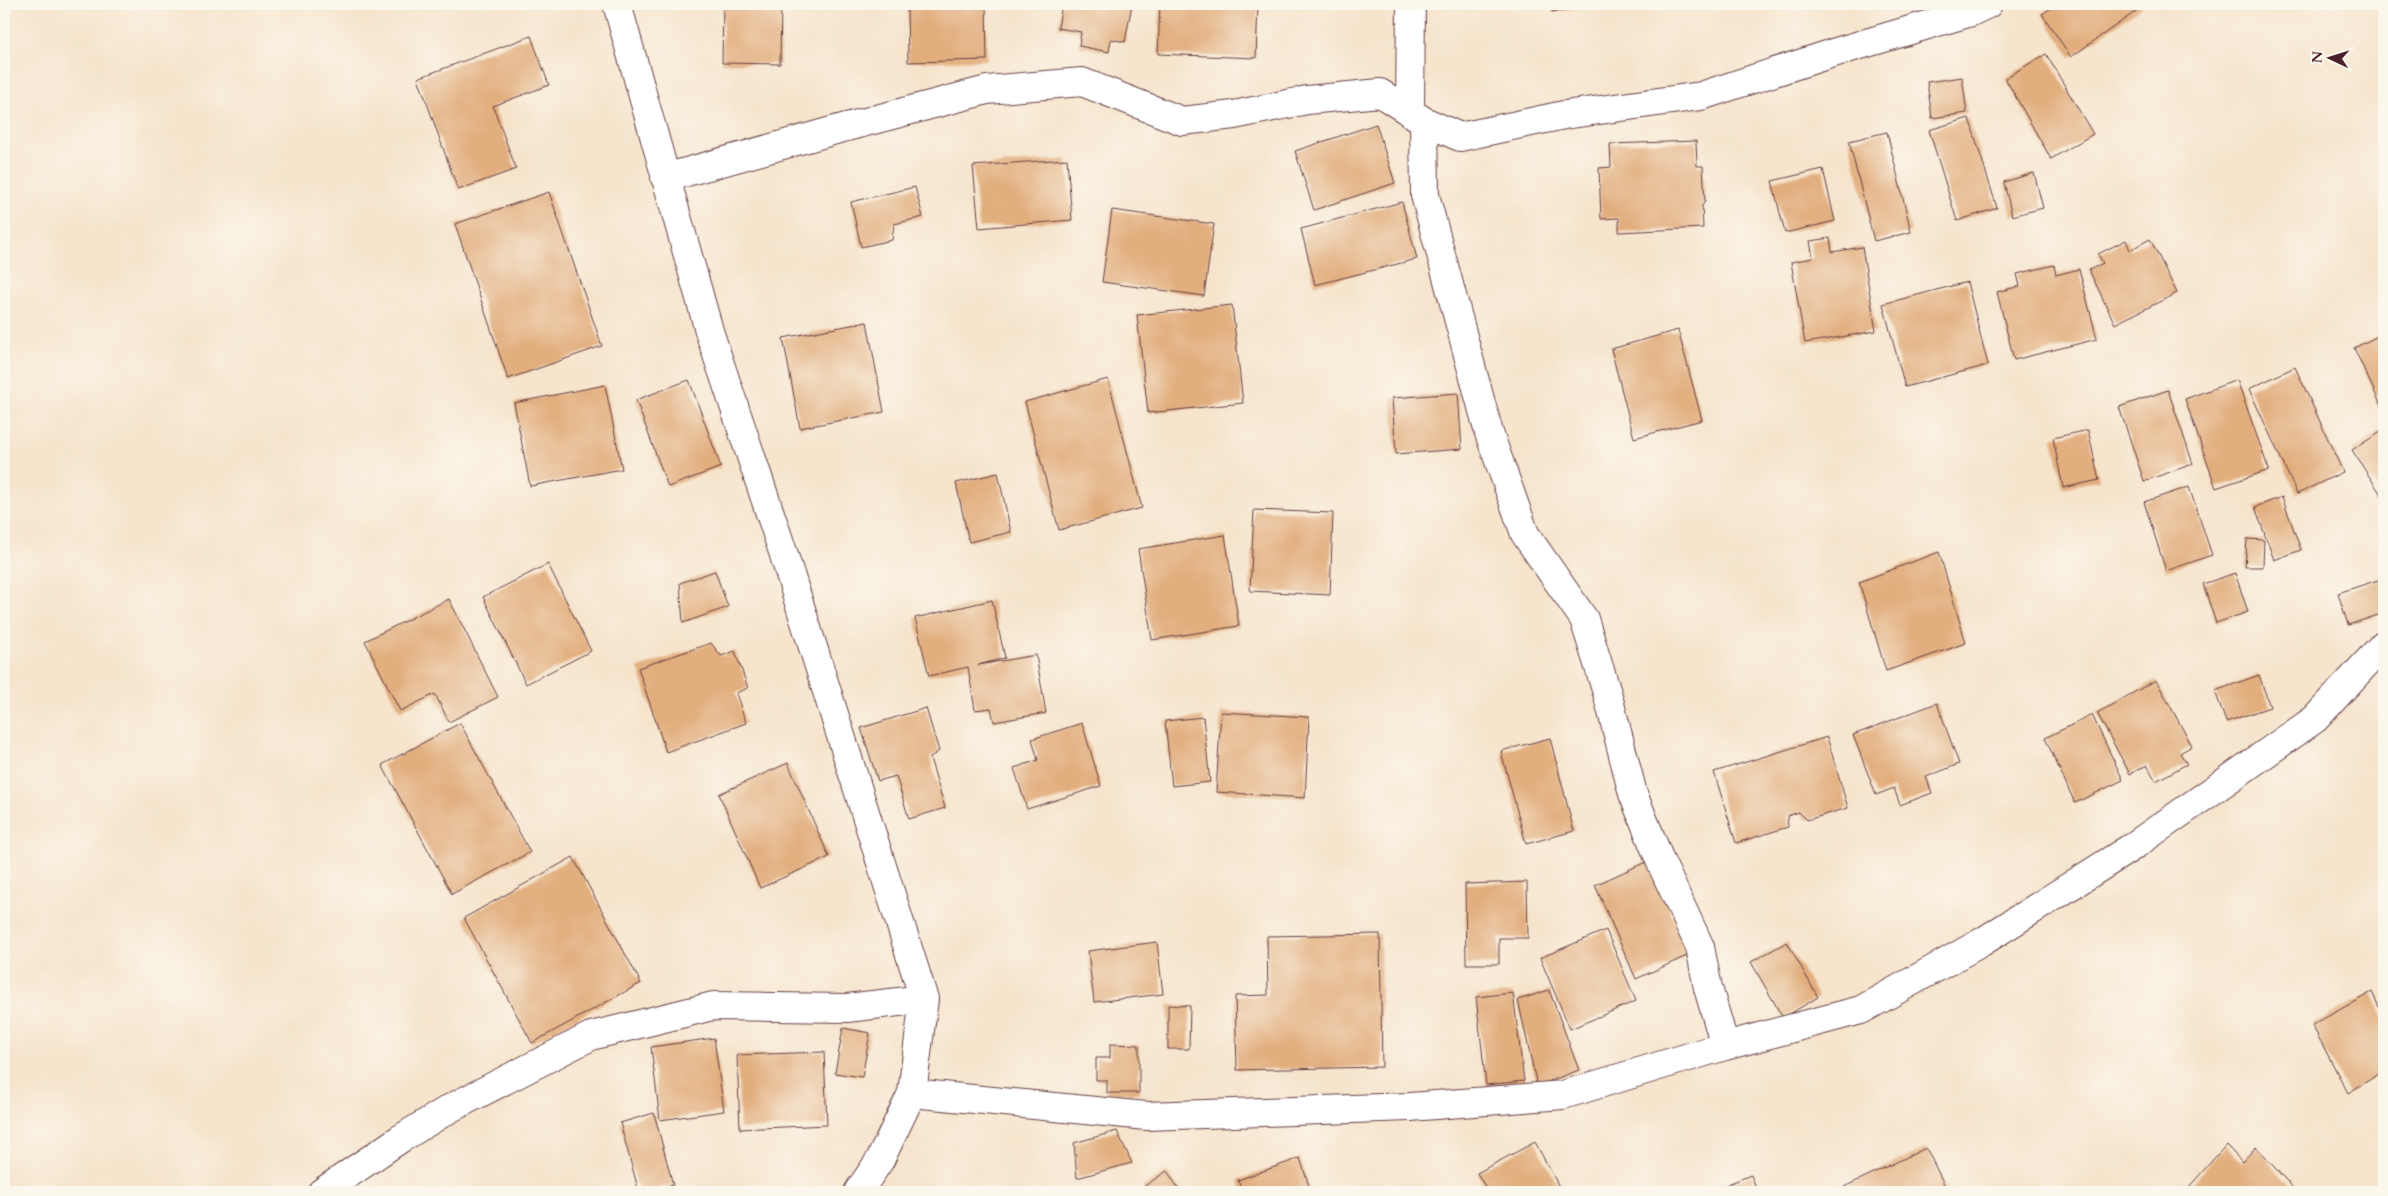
<svg xmlns="http://www.w3.org/2000/svg" width="2388" height="1196" font-family="Cardo,serif">
	<style>
		.building { fill: #e2ae7e }
		.lines { fill: none; stroke-linecap: round; stroke-linejoin: round }
		.minor-casing { stroke: #643d43; stroke-width: 30 }
		.minor { stroke: #fff; stroke-width: 28 }
	</style>
	<rect width="100%" height="100%" fill="#fbf7ec"/>
	<filter id="ink" filterUnits="userSpaceOnUse"><feTurbulence type="fractalNoise" baseFrequency=".02" numOctaves="2"/><feDisplacementMap in="SourceGraphic" scale="10" xChannelSelector="R" yChannelSelector="G"/><feConvolveMatrix kernelMatrix="1 2 1 2 8 2 1 2 1" color-interpolation-filters="sRGB"/></filter>
	<filter id="wash" filterUnits="userSpaceOnUse"><feTurbulence type="fractalNoise" baseFrequency=".0096" numOctaves="4" result="noise"/><feDisplacementMap in="SourceGraphic" scale="20" xChannelSelector="R" yChannelSelector="G"/><feGaussianBlur stdDeviation="1.12" result="paint"/><feColorMatrix in="noise" values="0 0 0 0 0 0 0 0 0 0 0 0 0 0 0 0 0 1.4 0 .05"/><feComposite in="paint" operator="in"/></filter>
	<g filter="url(#wash)">
		<rect width="100%" height="100%" fill="#f6e4cc"/>
		<g id="blocks">
			<path class="building" d="M723,4H781L780,64L722,63Z
				M907,4H986L987,60L908,62Z
				M1062,4H1132L1125,42L1111,39L1109,52L1079,46L1081,32L1058,28Z
				M1160,4H1258L1256,58L1158,54Z
				M1551,4H1597V5L1552,12Z
				M2057,4H2140L2142,7L2071,57L2042,14Z
				M531,36L549,85L493,106L516,169L458,190L418,78Z
				M2046,54L2093,134L2051,159L2005,78Z
				M1962,77L1967,113L1932,118L1927,82Z
				M1969,118L1997,208L1957,221L1929,130Z
				M1376,124L1395,183L1314,210L1295,151Z
				M1887,132L1911,232L1874,241L1849,141Z
				M1696,141L1697,166H1703L1705,201L1702,206L1703,228L1619,232V218L1601,219L1599,168L1611,167L1610,144Z
				M1067,159L1072,220L979,228L973,166Z
				M1823,169L1835,221L1785,233L1772,181Z
				M2034,173L2043,208L2012,216L2004,182Z
				M915,187L923,217L894,224L892,240L861,247L851,202Z
				M549,192L602,346L508,379L455,224Z
				M1402,202L1417,259L1315,285L1301,229Z
				M1112,210L1214,224L1204,296L1102,282Z
				M1830,238L1832,252L1862,247L1876,331L1805,343L1791,262L1813,258L1810,241Z
				M2150,239L2177,293L2115,324L2089,270L2103,263L2098,254L2126,240L2130,250Z
				M2054,265L2056,275L2079,269L2097,339L2014,360L1997,292L2020,286L2017,274Z
				M1967,282L1988,365L1905,387L1883,304Z
				M1232,305L1243,403L1148,413L1137,315Z
				M867,322L884,412L800,428L783,338Z
				M1678,330L1702,420L1634,438L1611,349Z
				M2384,333V412L2354,348Z
				M2295,367L2343,472L2297,494L2249,389Z
				M1108,379L1142,508L1059,530L1025,402Z
				M689,380L721,467L668,487L636,400Z
				M2237,380L2269,470L2216,488L2185,399Z
				M605,385L622,469L530,486L514,403Z
				M2168,390L2193,464L2144,481L2119,407Z
				M1458,393L1462,449L1396,454L1392,398Z
				M2088,430L2099,480L2063,488L2053,438Z
				M2384,430V499L2352,450Z
				M998,473L1011,532L969,542L956,483Z
				M2189,487L2212,555L2166,571L2144,502Z
				M2282,497L2301,550L2274,560L2255,507Z
				M1254,510L1333,513L1330,595L1250,591Z
				M1225,535L1239,626L1152,640L1138,549Z
				M2247,539L2264,540L2263,567H2245Z
				M1939,552L1966,643L1886,671L1859,582Z
				M548,564L591,651L526,684L483,597Z
				M715,571L728,607L683,623L680,583Z
				M2235,573L2248,612L2216,623L2203,584Z
				M2384,578V613L2348,625L2338,593Z
				M449,599L498,697L449,722L435,694L400,711L365,641Z
				M992,600L1005,658L978,665L1036,655L1046,713L994,722L991,708L975,710L968,667L929,676L915,618Z
				M711,643L721,656L735,651L748,688L736,693L746,723L666,752L638,668Z
				M2259,675L2270,707L2226,722L2215,691Z
				M2156,680L2192,746L2180,753L2187,764L2156,781L2147,765L2130,774L2097,713Z
				M1937,703L1959,764L1926,777L1932,793L1900,805L1894,788L1876,795L1853,735Z
				M926,708L939,751L930,758L945,808L909,819L896,776L878,781L861,728Z
				M1221,712L1309,717L1305,798L1216,792Z
				M2092,715L2123,780L2075,803L2045,738Z
				M1203,717L1210,782L1172,786L1165,721Z
				M460,723L530,852L452,894L382,765Z
				M1082,723L1101,786L1027,809L1014,768L1038,760L1032,739Z
				M1827,737L1848,808L1807,820L1799,812L1787,816L1788,827L1736,843L1714,772Z
				M1550,738L1574,831L1526,844L1501,751Z
				M788,763L829,857L760,888L719,794Z
				M573,857L641,983L532,1043L464,918Z
				M1648,861L1689,955L1636,979L1595,885Z
				M1527,882L1528,938H1499V964H1466L1465,884Z
				M1606,930L1636,1001L1570,1029L1540,958Z
				M1380,934L1382,1067L1237,1070L1235,996L1268,995L1267,936Z
				M1157,942L1163,994L1094,1002L1088,951Z
				M1787,942L1818,997L1783,1018L1751,962Z
				M1549,990L1579,1070L1537,1086L1518,1000Z
				M2372,992L2384,1018V1071L2348,1093L2312,1025Z
				M1513,993L1524,1081L1486,1085L1476,997Z
				M1168,1005L1190,1006L1189,1049H1168Z
				M843,1028L870,1033L862,1077L835,1073Z
				M714,1038L724,1111L660,1120L651,1047Z
				M1110,1044L1139,1045V1093H1107V1080H1096V1058H1110Z
				M824,1052L827,1125L740,1129L737,1055Z
				M654,1113L673,1185L639,1192L620,1123Z
				M1117,1131L1132,1163L1077,1178L1074,1143Z
				M1535,1142L1562,1192H1488L1477,1173Z
				M2226,1145L2242,1162L2256,1147L2294,1189L2291,1192H2192L2188,1188Z
				M1926,1148L1948,1192H1847L1844,1187Z
				M1300,1158L1311,1192H1242L1238,1180Z
				M1167,1171L1181,1192H1146L1143,1187Z
				M1751,1175L1757,1192H1710V1191Z"/>
		</g>
	</g>
	<g filter="url(#ink)">
		<use href="#blocks" fill-opacity="0" stroke="#643d43" stroke-width="1"/>
		<g class="lines">
			<g class="minor-casing">
				<path id="minor" d="M617,4L710,334L782,549L924,999L912,1093L880,1160L858,1192
					M1410,112L1411,4
					M1424,121L1425,195L1489,433L1525,534L1584,619L1608,696L1633,794L1661,863L1700,947L1708,988L1725,1046
					M665,178L839,129L987,90L1082,82L1182,121L1234,115L1307,100L1380,93L1424,121L1460,137L1564,115L1701,96L1833,53L1971,12L1988,4
					M912,1093L1146,1116L1410,1107L1563,1095L1725,1046L1861,1010L1982,942L2132,847L2315,719L2384,644
					M322,1192L400,1139L449,1109L591,1036L713,1006L847,1008L924,999"/>
			</g>
			<use href="#minor" class="minor"/>
		</g>
	</g>
	<rect width="2388" height="1196" fill="none" stroke="#fbf7ec" stroke-width="20"/>
	<g transform="translate(2330 58) rotate(274)" stroke="#fbf7ec" stroke-width="4" paint-order="stroke">
	<path d="M0-4L9 19L0 12L-9 19Z" fill="#4a1f2b"/>
	<text y="-8" font-size="14" font-weight="bold" text-anchor="middle" fill="#4a1f2b">N</text>
	</g>
</svg>
